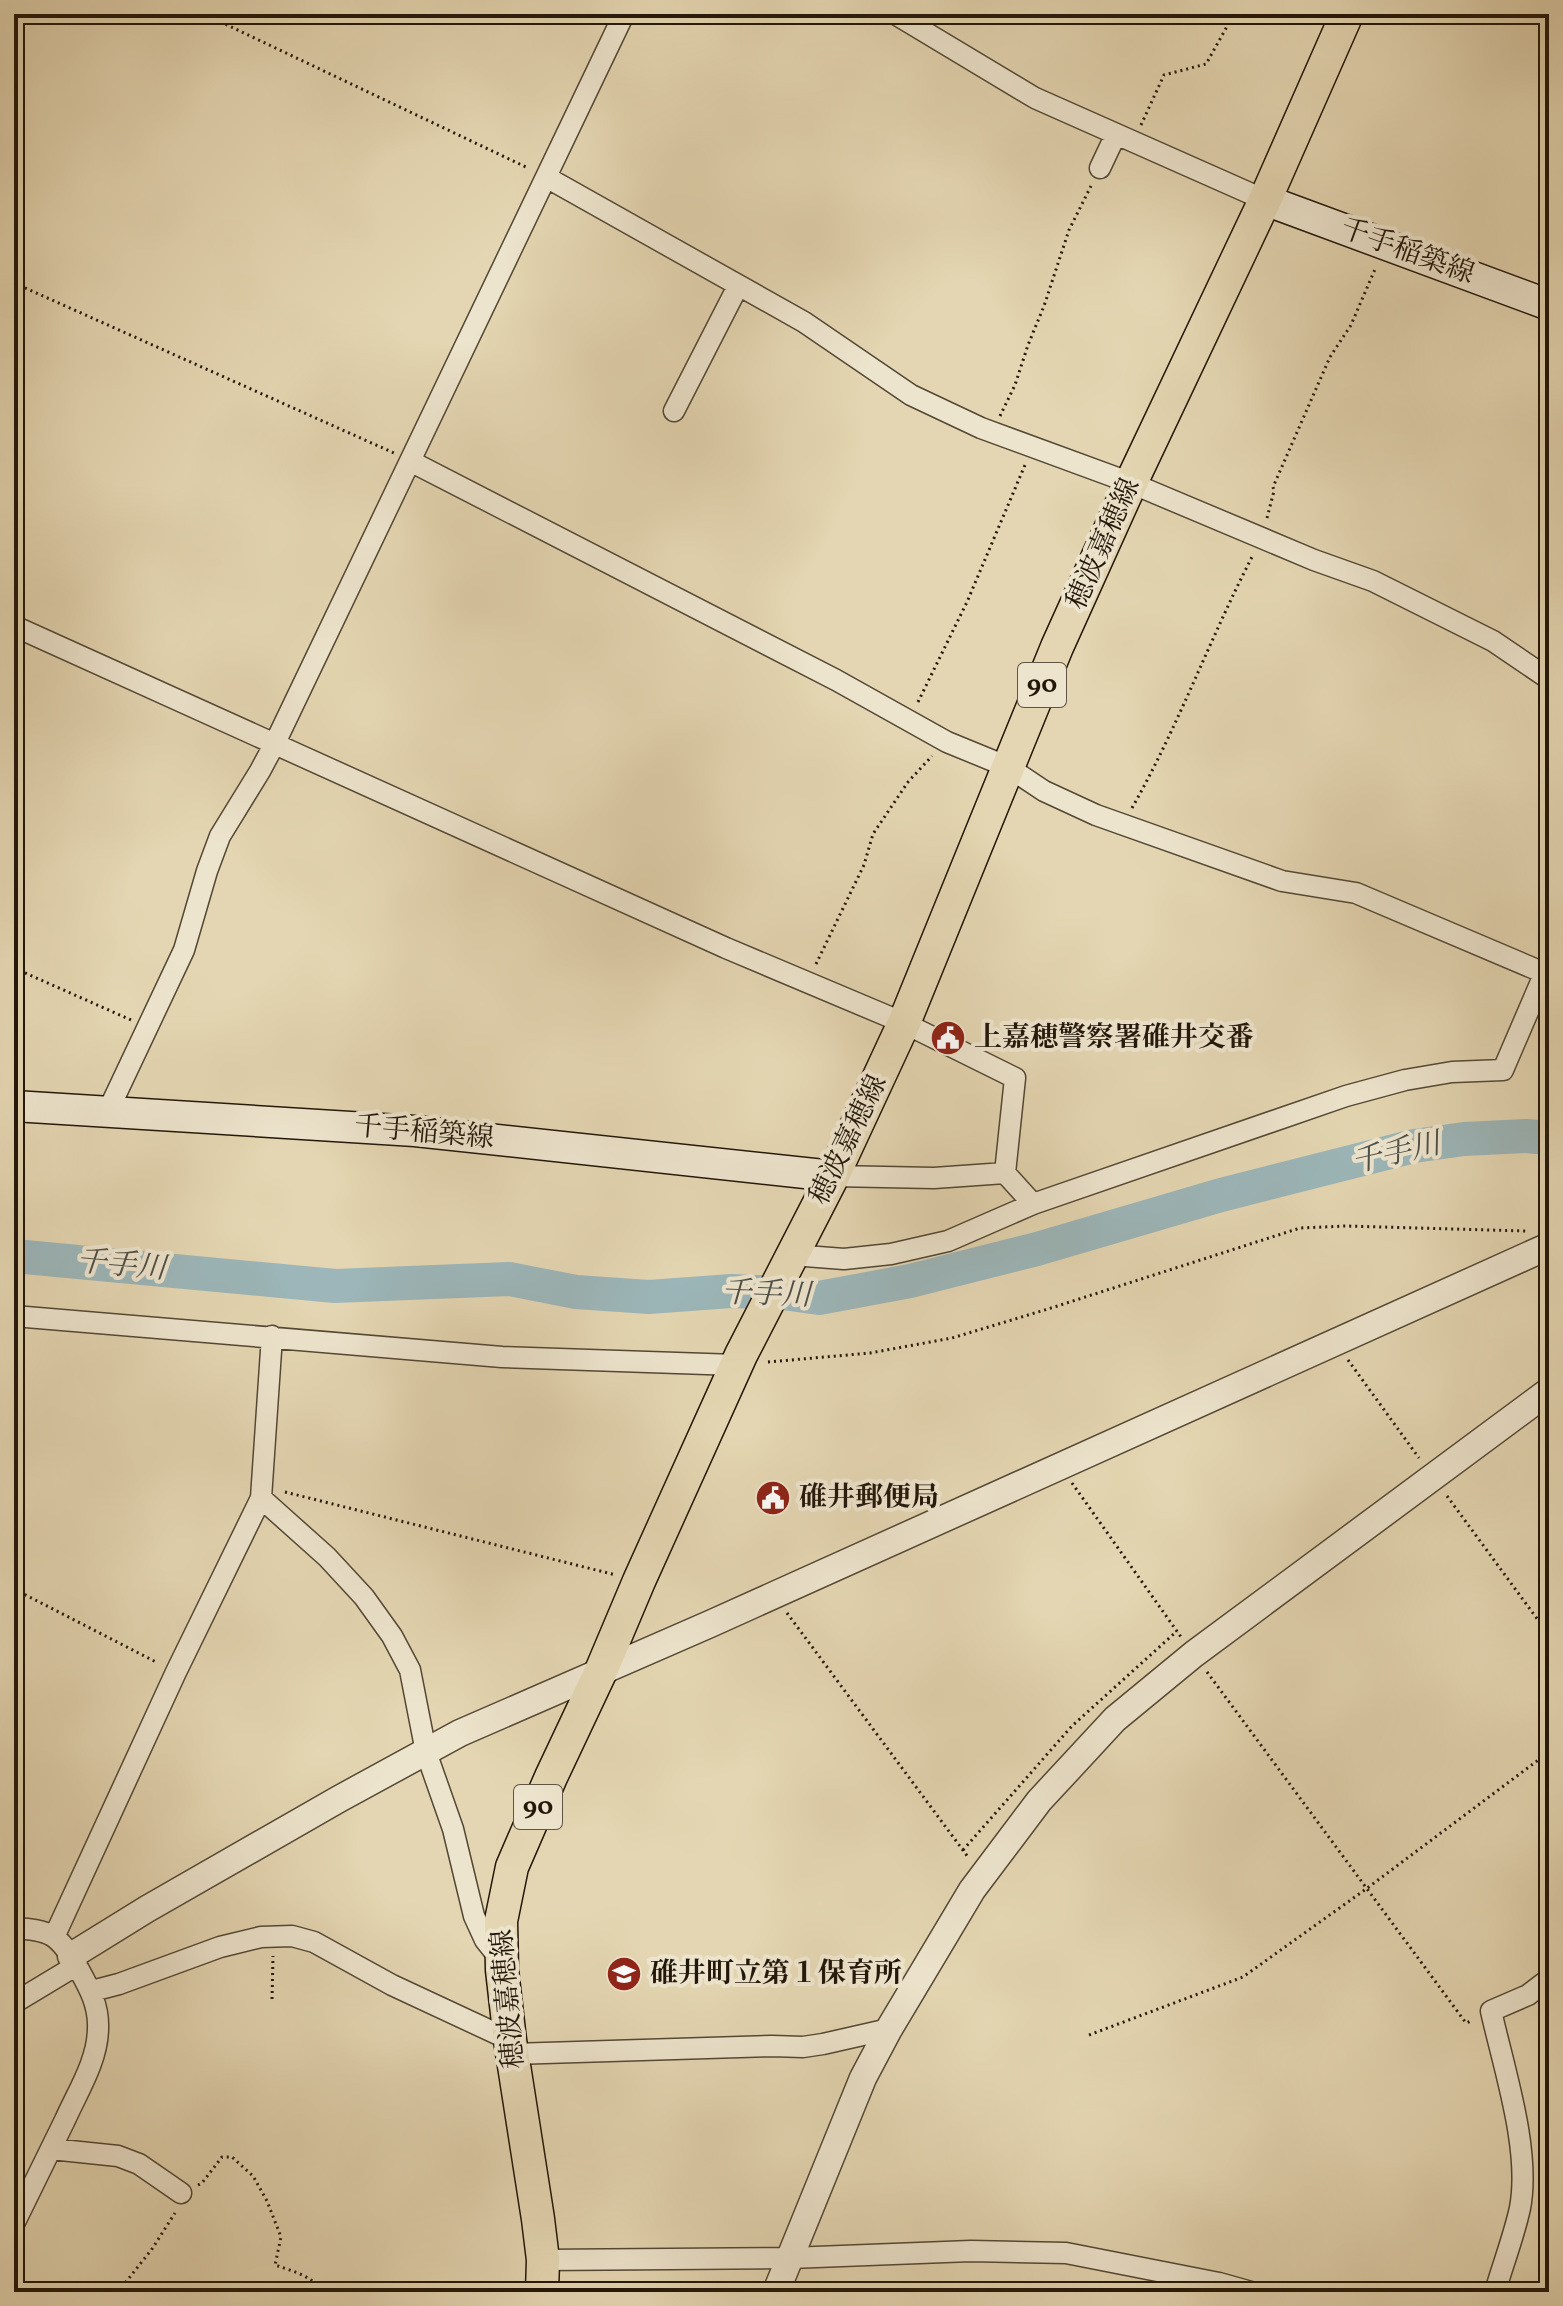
<svg xmlns="http://www.w3.org/2000/svg" width="1563" height="2306" font-family="Vollkorn,'Noto Serif JP',serif">
	<style>
		.lines { fill: none; stroke-linecap: round; stroke-linejoin: round }
		.river { stroke: #9cb6b9; stroke-width: 34 }
		.minor-casing { stroke: #534734; stroke-width: 23 }
		.tertiary-casing { stroke: #534734; stroke-width: 29 }
		.secondary-casing { stroke: #23170a; stroke-width: 33 }
		.primary-casing { stroke: #23170a; stroke-width: 35 }
		.path { stroke: #23170a; stroke-width: 3; stroke-dasharray: 2 4; stroke-linecap: butt }
		.minor { stroke: #ede4cd; stroke-width: 20 }
		.tertiary { stroke: #ede4cd; stroke-width: 26 }
		.secondary { stroke: #ede4cd; stroke-width: 30 }
		.primary { stroke: #e4d6b2; stroke-width: 32 }
		.labels { text-anchor: middle; dominant-baseline: central; stroke-width: 8; stroke-linejoin: round; paint-order: stroke }
		.shield { fill: #ede4cd; stroke: #605444; stroke-width: 2 }
		.shield-label { font-size: 26px; font-weight: bold; fill: #23170a }
		.street-label { font-size: 28px; fill: #23170a; stroke: #ede4cd }
		.poi-label { font-size: 28px; font-weight: bold; fill: #23170a; stroke: #ede4cd; text-anchor: start }
		.water-label { font-size: 30px; font-style: italic; fill: #4d4f47; stroke: #ede4cd }
	</style>
	<rect width="100%" height="100%" fill="#e4d6b2"/>
	<filter id="stains"><feTurbulence type="fractalNoise" baseFrequency=".0025" numOctaves="4"/><feColorMatrix values="0 0 0 0 .2 0 0 0 0 .09 0 0 0 0 .02 0 0 0 .5 -.17"/></filter>
	<radialGradient id="worn" r=".72"><stop offset=".6" stop-color="#630" stop-opacity="0"/><stop offset="1" stop-color="#630" stop-opacity=".3"/></radialGradient>
	<g class="lines">
		<path class="river" d="M14,1256L335,1286L509,1279L576,1292L649,1297L731,1291L783,1293L819,1298L910,1281L1037,1249L1221,1195L1414,1146L1464,1139L1526,1136L1549,1138"/>
		<g class="minor-casing">
			<path id="minor" d="M895,14L1035,98L1265,200
				M1100,168L1116,134
				M546,177L804,322L911,395L981,428L1131,483L1314,560L1373,581L1493,641L1549,679
				M674,411L738,286
				M410,461L836,680L947,742L1008,767L1044,791L1096,815L1282,881L1356,893L1549,975
				M14,626L726,948L904,1023L1015,1078L1005,1173
				M108,1111L184,950L207,871L220,836L260,771L275,743L624,14
				M833,1176L934,1178L1005,1173L1033,1204L1346,1096L1405,1080L1452,1072L1503,1070L1549,963
				M792,1255L844,1259L891,1254L948,1241L1033,1204
				M14,1316L502,1357L736,1365
				M261,1498L327,1557L364,1597L392,1636L410,1670L426,1752L453,1829L474,1916L485,1940L501,1960
				M14,1928C50,1930 58,1934 77,1966C88,1986 99,2004 98,2028C98,2060 78,2091 65,2120C48,2154 31,2189 14,2224
				M55,1935L176,1672L261,1498L272,1336
				M92,1991L119,1984L220,1947L261,1937L292,1936L314,1942L392,1985L510,2040
				M14,2003L77,1965
				M512,2054L772,2046L803,2047L823,2044L889,2029
				M51,2149L118,2156L139,2164L181,2193
				M543,2260L790,2258L971,2251L1066,2253L1219,2283L1251,2292
				M1495,2292C1503,2264 1514,2236 1520,2208C1531,2150 1504,2069 1491,2011L1528,1995L1549,1979"/>
		</g>
		<g class="tertiary-casing">
			<path id="tertiary" d="M71,1956L147,1909L339,1799L460,1733L710,1624L1549,1246
				M776,2292L863,2078L889,2029L972,1890L1039,1801L1115,1719L1194,1654L1549,1391"/>
		</g>
		<g class="secondary-casing">
			<path id="secondary" d="M1265,200L1549,305
				M14,1106L415,1131L833,1176"/>
		</g>
		<g class="primary-casing">
			<path id="primary" d="M542,2292L543,2260L538,2219L510,2040L502,1970L501,1921L512,1867L551,1777L601,1671L639,1581L741,1355L833,1176L904,1023L1057,647L1131,483L1265,200L1347,14"/>
		</g>
		<path class="path" d="M204,14L528,168
			M1141,125L1164,75L1206,64L1234,14
			M14,283L394,453
			M1000,416L1015,385L1028,345L1044,306L1069,230L1091,186
			M1267,518L1274,491L1273,487L1330,357L1351,325L1376,267
			M918,702L967,602L1025,465
			M1132,808C1178,727 1210,638 1253,555
			M816,964L864,865L873,834L908,782L932,756
			M14,968L131,1020
			M1348,1360L1419,1458
			M768,1362L870,1353L952,1338L1048,1309L1300,1228L1346,1226L1526,1231
			M1072,1483L1181,1637
			M285,1492L616,1575
			M1447,1496L1549,1635
			M14,1589L158,1663
			M787,1613L968,1857
			M1207,1672L1466,2023L1473,2020
			M963,1850L1072,1726L1177,1631
			M272,1999L273,1956
			M1089,2035L1243,1977L1366,1889L1549,1752
			M198,2185L202,2183L222,2157H232L253,2176L267,2201L281,2237L275,2265C292,2271 313,2276 323,2292
			M118,2292L152,2249L175,2213
			M1115,2292L1118,2282"/>
		<use href="#minor" class="minor"/>
		<use href="#tertiary" class="tertiary"/>
		<use href="#secondary" class="secondary"/>
		<use href="#primary" class="primary"/>
	</g>
	<defs>
		<g id="civic-disc" transform="scale(1.8)"><circle r="9.5" fill="#8f2418" stroke="#ede4cd"/><path d="M-.6-6.5H3V-4.5H.6V-3L4-1V1h2V6H-6V1h2V-1L-.6-3ZM-1.2 2.5V6h2.4V2.5Z" fill="#fff"/></g>
		<g id="school-disc" transform="scale(1.8)"><circle r="9.5" fill="#8f2418" stroke="#ede4cd"/><path d="M0-5L7-2L0 1L-7-2ZM-4 1L0 2.5L4 1V4Q0 6-4 4Z" fill="#fff"/></g>
	</defs>
	<g fill-rule="evenodd">
		<use href="#civic-disc" x="948" y="1038"/>
		<use href="#civic-disc" x="773" y="1498"/>
		<use href="#school-disc" x="624" y="1974"/>
	</g>
	<g class="labels">
		<g class="shield">
			<rect x="1018" y="663" width="48" height="44" rx="6"/>
			<rect x="514" y="1785" width="48" height="44" rx="6"/>
		</g>
		<g class="shield-label">
			<text x="1042" y="685">90</text>
			<text x="538" y="1807">90</text>
		</g>
		<g class="street-label">
			<text transform="translate(1407 252) rotate(20)">千手稲築線</text>
			<text transform="translate(1104 544) rotate(-66)">穂波嘉穂線</text>
			<text transform="translate(424 1133) rotate(5)">千手稲築線</text>
			<text transform="translate(849 1140) rotate(-64)">穂波嘉穂線</text>
			<text transform="translate(509 1999) rotate(-95)">穂波嘉穂線</text>
		</g>
		<g class="poi-label">
			<text x="974" y="1038">上嘉穂警察署碓井交番</text>
			<text x="799" y="1498">碓井郵便局</text>
			<text x="650" y="1974">碓井町立第１保育所</text>
		</g>
		<g class="water-label">
			<text transform="translate(1396 1154) rotate(-13)">千手川</text>
			<text transform="translate(121 1266) rotate(5)">千手川</text>
			<text transform="translate(766 1295) rotate(2)">千手川</text>
		</g>
	</g>
	<rect width="1563" height="2306" fill="none" stroke="#e4d6b2" stroke-width="48"/>
	<rect x="16" y="16" width="1531" height="2274" fill="none" stroke="#23170a" stroke-width="4"/>
	<rect x="24" y="24" width="1515" height="2258" fill="none" stroke="#23170a" stroke-width="2"/>
	<rect width="100%" height="100%" filter="url(#stains)"/>
	<rect width="100%" height="100%" fill="url(#worn)"/>
</svg>
